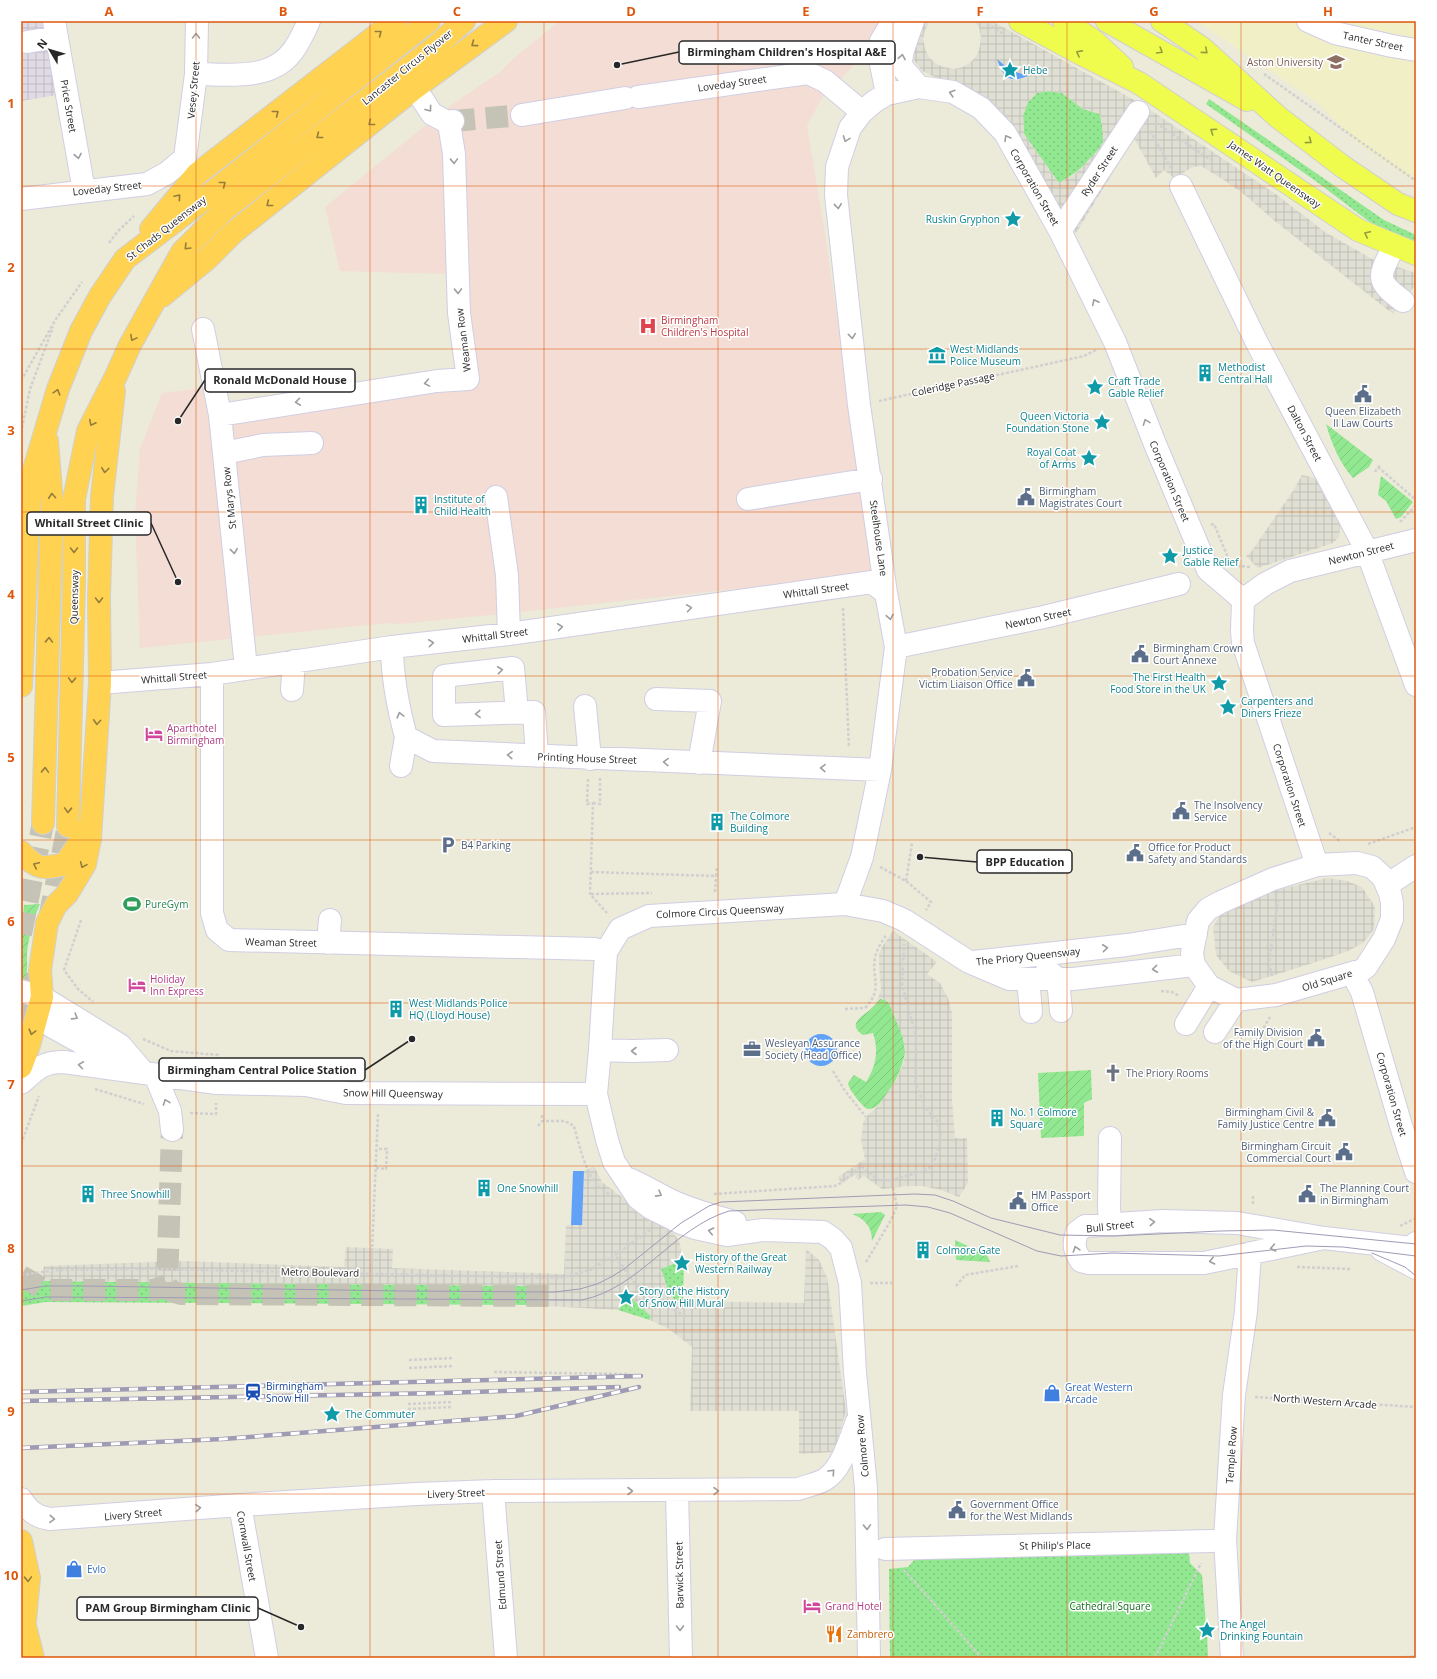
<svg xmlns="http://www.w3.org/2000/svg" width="1437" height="1679" font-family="'Open Sans',sans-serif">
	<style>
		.industrial { fill: url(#industrial-grid) }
		.education { fill: #f0efc6 }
		.medical { fill: #f4ddd4 }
		.grass { fill: url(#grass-dots) }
		.garden { fill: url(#garden-furrows) }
		.plaza { fill: url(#plaza-grid); fill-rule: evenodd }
		.water { fill: #61a2f8 }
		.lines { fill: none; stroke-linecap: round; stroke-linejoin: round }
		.minor-tunnel { stroke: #c5c3b5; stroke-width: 22; stroke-dasharray: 22 11; stroke-linecap: butt }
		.highway-tunnel { stroke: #c5c3b5; stroke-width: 22; stroke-dasharray: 22 11; stroke-linecap: butt }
		.minor-casing { stroke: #d0cee3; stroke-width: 24 }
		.major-casing { stroke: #d0d0d0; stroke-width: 24 }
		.highway-casing { stroke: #d0d0d0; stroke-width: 24 }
		.path { stroke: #d0d0d0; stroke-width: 2.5; stroke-dasharray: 3 2; stroke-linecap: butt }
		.minor { stroke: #fff; stroke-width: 22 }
		.major { stroke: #effc4e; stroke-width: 22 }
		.highway { stroke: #ffd251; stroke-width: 22 }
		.tram { stroke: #9f9bb5; stroke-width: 1 }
		.rail-casing { stroke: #9f9bb5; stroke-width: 4.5 }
		.rail { stroke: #fff; stroke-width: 3; stroke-dasharray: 9; stroke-linecap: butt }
		.oneway { stroke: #947d3c }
		.oneway2 { stroke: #9e9e9e }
		.oneway3 { stroke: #959d3d }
		.grid { fill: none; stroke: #de570d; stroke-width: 1; stroke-opacity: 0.55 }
		.labels { text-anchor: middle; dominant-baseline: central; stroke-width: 3; stroke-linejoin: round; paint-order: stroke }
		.street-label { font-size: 10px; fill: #282828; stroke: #fff }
		.education-label { font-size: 10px; fill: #785e54; stroke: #fff; text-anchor: end }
		.culture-label { font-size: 10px; fill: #0d838f; stroke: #fff; text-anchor: start }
		.health-label { font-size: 10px; fill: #be3a42; stroke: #fff; text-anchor: start }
		.service-label { font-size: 10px; fill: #4e5e75; stroke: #fff; text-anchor: start }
		.hotel-label { font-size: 10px; fill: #b23c85; stroke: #fff; text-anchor: start }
		.leisure-label { font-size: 10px; fill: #27864d; stroke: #fff; text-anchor: start }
		.worship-label { font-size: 10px; fill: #5b616d; stroke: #fff; text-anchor: start }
		.transit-label { font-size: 10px; fill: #164399; stroke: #fff; text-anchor: start }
		.shop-label { font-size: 10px; fill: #366cbe; stroke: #fff; text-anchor: start }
		.park-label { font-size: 10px; fill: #136a1c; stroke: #fff }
		.food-label { font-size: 10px; fill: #c56008; stroke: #fff; text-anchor: start }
		.leader { fill: none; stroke: #282828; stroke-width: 1.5 }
		.callout-dot { fill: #282828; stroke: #fff; stroke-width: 1.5 }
		.callout { fill: #fff; stroke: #282828; stroke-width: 1.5 }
		.callout-label { font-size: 11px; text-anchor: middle; font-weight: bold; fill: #282828 }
		.neatline { fill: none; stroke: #de570d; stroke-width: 1.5 }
		.grid-label { font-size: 13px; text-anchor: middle; font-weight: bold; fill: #de570d }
	</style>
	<defs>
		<pattern id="industrial-grid" width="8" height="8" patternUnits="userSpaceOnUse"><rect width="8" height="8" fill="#e0dae4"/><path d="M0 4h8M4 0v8" fill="none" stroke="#c0bbc4"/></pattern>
		<pattern id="grass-dots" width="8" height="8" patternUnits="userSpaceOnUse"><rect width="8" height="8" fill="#92e890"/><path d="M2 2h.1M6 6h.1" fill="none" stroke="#7ec77c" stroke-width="1.8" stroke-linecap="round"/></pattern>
		<pattern id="garden-furrows" width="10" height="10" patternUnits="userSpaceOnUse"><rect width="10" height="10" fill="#92e890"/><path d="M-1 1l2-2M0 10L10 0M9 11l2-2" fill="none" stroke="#7ec77c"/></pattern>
		<pattern id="plaza-grid" width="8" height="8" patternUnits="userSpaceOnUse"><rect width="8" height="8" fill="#e0dfd4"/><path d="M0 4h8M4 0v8" fill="none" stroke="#c0bfb6"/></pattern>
	</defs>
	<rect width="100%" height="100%" fill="#ecead8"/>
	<path class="industrial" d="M21,21H45L57,95L21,101Z"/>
	<path class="education" d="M1196,21H1416V183L1357,143L1318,103Z"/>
	<path class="medical" d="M560,21H882L863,54L844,76L826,91L807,125L824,228L875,574L500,614L399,624L387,623L140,648L135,515L140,449L162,393L211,387L220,414L468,379L449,274L340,271L325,207L447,108L500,72L514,58Z"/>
	<path class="grass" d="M1048,91L1062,93L1083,109L1100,114C1101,122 1105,134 1103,142C1098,158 1073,175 1059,183L1024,134L1023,115L1028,102L1037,93Z
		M1209,99L1384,220L1416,235V245L1387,232L1367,220L1317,182L1206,104Z
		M675,1263H684L683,1301H675L668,1290L661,1269Z
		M44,1281L530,1286V1305L46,1302L21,1306V1285Z
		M628,1295L651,1316L650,1320L618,1310Z
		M1189,1553L1190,1563L1202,1575L1206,1624L1204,1626V1631L1207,1633L1208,1658H890L889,1569L908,1567L914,1560V1557Z"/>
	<path class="garden" d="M1326,424L1373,460L1369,467L1353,478C1339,462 1332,444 1326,424Z
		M1381,476L1413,502L1401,517L1396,519L1386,501L1378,495Z
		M40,904C33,920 29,936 27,953C27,962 28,973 25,981H21V940L24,905Z
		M880,999L886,1000L889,1003C895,1018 905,1035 905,1052C904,1066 884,1111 868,1109C864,1108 860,1102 857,1099C854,1094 849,1089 848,1083L854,1075L866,1082C876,1067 879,1050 873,1033L863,1035C846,1024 863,1016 871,1009C874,1006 877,1003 880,999Z
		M1091,1070L1092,1099L1084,1103V1136L1041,1138L1038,1073Z
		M881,1212L885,1215L872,1241C872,1227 865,1219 852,1214Z
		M955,1240L987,1255L990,1262L956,1260Z"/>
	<path class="plaza" d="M924,21H930L925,30L923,39L925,49L929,57L936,64L944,67L954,69L963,67L971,62L977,55L980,46L981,37L979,27L974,21H992L1143,105L1277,195L1325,232L1372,259L1416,273V288H1413L1393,314L1276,222L1246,196L1224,180L1201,166L1193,167L1174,178L1164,170L1156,178L1134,138L1076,233L1004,117L952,85L922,71L914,60L915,40ZM998,60L1010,70L1028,77L1022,79L1013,80L1008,78L1004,75L999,67ZM1048,91L1062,93L1083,109L1100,114L1102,125L1103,142L1097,151L1075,174L1059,183L1024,134L1023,115L1028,102L1037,93Z
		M1302,475L1319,479L1340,525L1339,537L1333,543L1258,568L1246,556L1251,552L1293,491Z
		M1327,878L1347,881L1362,887L1375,907L1374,929L1363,943L1348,951L1316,962L1252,982L1229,971L1216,955L1213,927L1221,913L1253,896Z
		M893,931L937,962L927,974L940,983L948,998L952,1013V1100L955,1138H967L968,1183L959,1197L941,1190L922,1186H909L882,1189L864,1176L858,1180L855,1175L841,1183L838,1177L865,1159L861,1141L863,1123L866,1117L878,1106L896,1080L904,1062L905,1051L903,1038L889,1003L883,999H880L876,1003L881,991L879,963V954L882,947Z
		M594,1166L602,1182L658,1224L667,1227L679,1240L684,1263H675L661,1269L668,1290L675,1301L804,1303L806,1249L819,1260L827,1277L846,1411L834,1452L799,1454V1411H690L692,1347L669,1329L650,1320L651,1316L628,1295L622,1302L618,1310L530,1305V1286L44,1281L43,1272L44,1266L183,1261L344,1267L346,1247L393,1249L392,1268L564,1274L566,1225H582L584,1171Z
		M1416,1655V1658H1374Z"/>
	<path class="water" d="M997,59L1010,70L1028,76C1009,84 1003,77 997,59Z
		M805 1050a16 16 0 1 1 32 0a16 16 0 1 1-32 0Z
		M573,1171H584L582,1225H571Z"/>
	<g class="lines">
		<path class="minor-tunnel" d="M453,121L522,115
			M21,1276L46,1290H154L167,1285L172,1130
			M167,1285L171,1291L181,1294L551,1296"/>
		<path class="highway-tunnel" d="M49,919L68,826
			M21,934L43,823
			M21,1021L37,976"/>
		<g class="minor-casing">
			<path id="minor" d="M54,21L84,191
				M913,21L903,50L900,65L919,87
				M1308,21L1335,33L1392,46L1416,50
				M27,42L57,37
				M196,74C230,74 273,82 295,48C300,40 305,30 309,21
				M415,88L432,114L449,123L453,121
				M887,94L879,54L881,41L893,21
				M638,97L808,73L825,81L862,112
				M522,115L625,98
				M1181,186L1257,343L1367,551L1416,685
				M21,199L147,184L167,173L185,158L196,74L197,21
				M1060,231L1138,112
				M1394,246C1379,276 1374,280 1403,301
				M203,329L220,415L246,668
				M220,415L437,381L468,379L459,313L454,154L449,123
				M224,453L263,445L312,443
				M496,497L507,575L509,634
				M748,499L871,479
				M1243,600L1242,631L1243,643L1317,865
				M1243,600L1265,584L1290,571L1416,540
				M392,647C392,678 398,707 406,737L433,751L880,770
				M896,647L1044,617L1179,584
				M212,674V913L217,930L229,940L595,949L606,952
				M100,683L212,674L392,647L509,634L872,582L886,593
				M292,690L294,661
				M656,699L710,701L699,763
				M585,706L590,759
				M517,712L513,668L444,676V715L534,712L537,756
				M401,766L406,737
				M1357,863L1372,867L1383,877L1390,893L1392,903V919L1384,939L1366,967L1362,970L1276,995L1236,1000L1209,986L1194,965L1192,953L1198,921L1208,909L1221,902L1273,879L1317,865Z
				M1387,885L1416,866
				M845,904L862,857L880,770L896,647L886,593L859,405L836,195L837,167L850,128L862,112L875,101L887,94L919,87L953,92L981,108L1005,133L1060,231L1115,342L1155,444L1208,570L1243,600
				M328,943L330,920
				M973,962L1127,945L1196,934
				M1047,970L1058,979L1061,1011
				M1352,973L1362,992L1402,1129L1416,1172
				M1028,979L1031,1012
				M21,991L42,997L120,1045L144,1073
				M42,997L51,1026L123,1066
				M1186,1024L1209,986
				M1215,1032L1236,1000
				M600,1050L633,1051L667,1050
				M155,1075L170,1111L172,1130
				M21,1083C37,1069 42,1062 64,1062L217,1083L306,1085L346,1093L596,1094
				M1110,1138L1109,1207L1110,1224
				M629,1179C643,1185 656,1193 670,1200C691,1210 713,1216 735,1222
				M1324,1238L1204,1263H1089L1081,1261C1074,1250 1073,1244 1077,1232L1085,1226L1163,1221L1237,1223L1324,1238L1411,1248L1416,1243
				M1382,1250L1416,1268
				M493,1491L506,1658
				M677,1491L681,1658
				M21,1499C29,1511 36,1517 50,1519L240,1505L416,1494L493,1491L798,1489C806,1486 817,1484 824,1480C842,1470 850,1439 857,1421
				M240,1505L267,1658
				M885,1549L1212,1541L1225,1539
				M869,1658L866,1488L855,1372L850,1283L841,1248L833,1239L823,1232L763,1230L727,1235L695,1228L681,1223L651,1208L638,1198L614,1162L607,1140L596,1094L600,1050L606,952L620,929L649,916L845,904L883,911L904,920L969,962L1009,979H1073L1194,965
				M1232,1658L1225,1539L1234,1395L1246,1311L1250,1253"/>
		</g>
		<g class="major-casing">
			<path id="major" d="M1020,21L1083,55L1139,83L1358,230L1416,254
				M1064,21L1094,41L1122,67
				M1107,21L1247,100
				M1162,21L1202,48L1278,117L1342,166L1398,204L1416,211"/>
		</g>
		<g class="highway-casing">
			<path id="highway" d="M151,229L197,174L395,21
				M162,296L207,259L234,232L415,88L506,21
				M21,686L30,483L58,389L81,331L100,296L125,259L191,209L429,21
				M43,823L52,503L47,441
				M68,826L74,582V499L88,431L116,376L130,345L182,252L225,209L435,47L464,21
				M21,852C37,870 43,869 65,864L84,836L86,830
				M21,1067L29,1045L42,997L40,970L47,923L56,905L67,894L85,864L90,839L100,683L99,598L102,496L114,391
				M21,1541L29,1578L25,1621
				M21,1610L33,1658"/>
		</g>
		<path class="path" d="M983,21L1003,34
			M1264,74L1416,181
			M1156,123L1214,162
			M1150,131L1171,168
			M109,243L118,231L134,216
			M21,386L22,379L56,319L82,282
			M879,401L1084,356L1096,350
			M21,433L30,389L53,327
			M1378,467L1416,500
			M1375,472L1380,465
			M1400,522L1416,505
			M1211,525L1214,524L1229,560
			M1237,566L1251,567
			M843,608L849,748
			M588,779L587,804L593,803L590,894L607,913
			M593,803L600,804V778
			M1329,833L1341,842
			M1368,844L1416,827
			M880,867L906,881L931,902L926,910
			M591,872L716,876L717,868
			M906,881L912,843
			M715,892L716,876
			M591,894L652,893
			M81,920L64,970L78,989L93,1002
			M1272,976L1269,962L1278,900
			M1161,991L1172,992L1179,996
			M845,1009L865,1008C884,988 871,979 875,958C876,950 882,942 886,935
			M143,1039L171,1051L218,1055V1062
			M1256,1041L1270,1017
			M833,1071L845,1091L866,1117
			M95,1089L144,1104
			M190,1113L216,1114V1103
			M542,1115V1121H565L574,1126C579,1145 585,1171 598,1186C601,1189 605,1191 609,1194
			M538,1126L542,1121
			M21,1144L39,1096
			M376,1168L386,1169L387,1149H377
			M714,1194L835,1186L841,1183L861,1166L880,1181L891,1180
			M1253,1204V1195
			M1400,1226L1416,1218
			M650,1230L615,1255L635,1284L648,1295L687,1317
			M866,1262L891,1220L897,1206L891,1180L921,1172L929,1168L935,1159L941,1140L938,1122L924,1106L915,1081L916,1037L902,984L904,944
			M1297,1267L1350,1269
			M371,1272L378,1114
			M21,1275L57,1270L156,1269L560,1278L590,1270L615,1255
			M870,1283H892
			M956,1286L965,1275L1018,1266
			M409,1360L453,1358
			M409,1368L453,1366
			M494,1372L630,1374
			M1255,1397L1416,1407
			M408,1404L452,1402
			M408,1409L451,1407
			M904,1570L982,1658
			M1155,1658L1201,1563"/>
		<use href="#minor" class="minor"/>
		<use href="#major" class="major"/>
		<use href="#highway" class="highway"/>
		<path class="tram" d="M1372,1253L1405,1267L1416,1276
			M21,1290L45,1286H85L402,1291L554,1292L580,1289L597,1284L611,1277L624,1269L681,1223L709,1206L721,1202L915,1194L935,1195L953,1201L991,1218L1060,1235L1115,1236L1220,1231L1273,1230L1416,1244
			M21,1301L46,1297L582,1300C640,1288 673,1228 729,1211L906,1205L928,1207L950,1213L1037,1251L1061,1256L1113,1253L1219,1256L1306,1246L1343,1247L1416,1256"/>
		<g class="rail-casing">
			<path id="rail" d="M21,1392L641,1376
				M21,1401L442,1393L619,1387
				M21,1448L223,1439L516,1416L639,1387"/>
		</g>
		<use href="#rail" class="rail"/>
	</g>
	<defs><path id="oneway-chevron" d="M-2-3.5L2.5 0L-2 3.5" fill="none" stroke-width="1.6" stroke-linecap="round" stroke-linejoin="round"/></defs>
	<g class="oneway">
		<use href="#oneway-chevron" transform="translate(379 33) rotate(-38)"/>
		<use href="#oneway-chevron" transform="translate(474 44) rotate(143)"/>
		<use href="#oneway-chevron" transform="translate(276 113) rotate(-38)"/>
		<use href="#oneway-chevron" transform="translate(371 123) rotate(141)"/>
		<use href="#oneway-chevron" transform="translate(319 136) rotate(142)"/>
		<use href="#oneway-chevron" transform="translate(223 184) rotate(-38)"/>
		<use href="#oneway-chevron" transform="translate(178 197) rotate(-50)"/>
		<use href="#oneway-chevron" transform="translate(269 204) rotate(142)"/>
		<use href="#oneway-chevron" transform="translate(187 247) rotate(135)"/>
		<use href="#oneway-chevron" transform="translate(133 338) rotate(118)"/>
		<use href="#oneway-chevron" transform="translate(57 392) rotate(-73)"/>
		<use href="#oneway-chevron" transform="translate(92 423) rotate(117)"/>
		<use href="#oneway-chevron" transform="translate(105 470) rotate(97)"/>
		<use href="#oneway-chevron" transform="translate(52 496) rotate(-94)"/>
		<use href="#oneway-chevron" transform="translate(74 550) rotate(90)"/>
		<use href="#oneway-chevron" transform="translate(99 600) rotate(90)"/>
		<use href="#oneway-chevron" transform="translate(49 640) rotate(-88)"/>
		<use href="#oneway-chevron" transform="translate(72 680) rotate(92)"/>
		<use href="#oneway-chevron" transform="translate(97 722) rotate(94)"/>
		<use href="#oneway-chevron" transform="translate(45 770) rotate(-88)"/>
		<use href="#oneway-chevron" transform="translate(68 810) rotate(92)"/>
		<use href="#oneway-chevron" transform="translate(36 865) rotate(-155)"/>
		<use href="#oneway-chevron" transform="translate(83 865) rotate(114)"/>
		<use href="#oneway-chevron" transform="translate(32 1032) rotate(105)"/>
		<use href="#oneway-chevron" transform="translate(28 1579) rotate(88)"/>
	</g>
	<g class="oneway2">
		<use href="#oneway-chevron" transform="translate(196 36) rotate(-89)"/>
		<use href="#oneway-chevron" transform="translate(902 57) rotate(-80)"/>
		<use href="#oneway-chevron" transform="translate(952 93) rotate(-163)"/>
		<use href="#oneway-chevron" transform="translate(429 109) rotate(54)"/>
		<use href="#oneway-chevron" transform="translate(1007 138) rotate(-121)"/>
		<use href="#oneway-chevron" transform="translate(846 139) rotate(111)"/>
		<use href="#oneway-chevron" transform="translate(78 156) rotate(80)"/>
		<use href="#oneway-chevron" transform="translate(454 161) rotate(88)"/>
		<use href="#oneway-chevron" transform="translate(838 206) rotate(84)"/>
		<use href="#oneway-chevron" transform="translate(458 291) rotate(88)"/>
		<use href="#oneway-chevron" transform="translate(1095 302) rotate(-116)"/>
		<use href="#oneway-chevron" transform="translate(852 336) rotate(84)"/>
		<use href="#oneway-chevron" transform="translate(427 383) rotate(170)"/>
		<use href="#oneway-chevron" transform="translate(298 402) rotate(172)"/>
		<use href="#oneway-chevron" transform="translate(1146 422) rotate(-111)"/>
		<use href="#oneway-chevron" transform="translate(234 551) rotate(84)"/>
		<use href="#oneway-chevron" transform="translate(689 608) rotate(-8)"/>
		<use href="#oneway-chevron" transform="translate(890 617) rotate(80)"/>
		<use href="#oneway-chevron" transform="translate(560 627) rotate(-8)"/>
		<use href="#oneway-chevron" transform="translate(431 643) rotate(-6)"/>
		<use href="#oneway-chevron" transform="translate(500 670) rotate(-6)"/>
		<use href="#oneway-chevron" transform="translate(478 714) rotate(178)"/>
		<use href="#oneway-chevron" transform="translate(400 715) rotate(-105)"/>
		<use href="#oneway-chevron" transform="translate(510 755) rotate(-177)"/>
		<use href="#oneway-chevron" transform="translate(666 762) rotate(-178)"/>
		<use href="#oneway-chevron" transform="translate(823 768) rotate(-178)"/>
		<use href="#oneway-chevron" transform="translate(1105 948) rotate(-6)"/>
		<use href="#oneway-chevron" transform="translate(1155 969) rotate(174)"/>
		<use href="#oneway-chevron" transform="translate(75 1017) rotate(32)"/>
		<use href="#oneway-chevron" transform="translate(634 1051) rotate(-180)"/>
		<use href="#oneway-chevron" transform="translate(81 1065) rotate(-172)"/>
		<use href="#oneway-chevron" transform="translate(166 1102) rotate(-110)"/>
		<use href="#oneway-chevron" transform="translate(659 1194) rotate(29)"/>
		<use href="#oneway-chevron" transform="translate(1152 1222) rotate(-3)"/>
		<use href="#oneway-chevron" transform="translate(711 1231) rotate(-168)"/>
		<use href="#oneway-chevron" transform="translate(1273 1248) rotate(169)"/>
		<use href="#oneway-chevron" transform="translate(1076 1249) rotate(-108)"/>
		<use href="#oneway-chevron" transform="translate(1212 1261) rotate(167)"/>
		<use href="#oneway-chevron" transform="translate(832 1472) rotate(-47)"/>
		<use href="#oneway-chevron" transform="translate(630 1491)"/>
		<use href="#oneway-chevron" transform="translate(716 1491) rotate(-1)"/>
		<use href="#oneway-chevron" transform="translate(198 1508) rotate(-5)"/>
		<use href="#oneway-chevron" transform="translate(52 1519) rotate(3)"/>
		<use href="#oneway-chevron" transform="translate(867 1527) rotate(88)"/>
		<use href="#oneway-chevron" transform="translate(680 1628) rotate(89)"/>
	</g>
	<g class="oneway3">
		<use href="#oneway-chevron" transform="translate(1160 51) rotate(31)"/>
		<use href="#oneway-chevron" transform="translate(1205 51) rotate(41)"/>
		<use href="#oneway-chevron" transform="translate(1079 53) rotate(-152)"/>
		<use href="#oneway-chevron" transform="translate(1213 131) rotate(-146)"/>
		<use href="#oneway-chevron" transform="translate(1309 141) rotate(37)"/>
		<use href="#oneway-chevron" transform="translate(1367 234) rotate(-155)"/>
	</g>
	<path class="grid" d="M196,21V1658M370,21V1658M544,21V1658M718,21V1658M893,21V1658M1067,21V1658M1241,21V1658M21,186H1416M21,349H1416M21,512H1416M21,676H1416M21,840H1416M21,1003H1416M21,1166H1416M21,1330H1416M21,1494H1416"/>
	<defs>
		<g id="university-bare" transform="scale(1.38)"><path d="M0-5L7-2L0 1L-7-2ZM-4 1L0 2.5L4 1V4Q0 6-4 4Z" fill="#8d6e63" stroke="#fff" stroke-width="2.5" paint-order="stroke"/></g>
		<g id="sight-bare" transform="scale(1.38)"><path d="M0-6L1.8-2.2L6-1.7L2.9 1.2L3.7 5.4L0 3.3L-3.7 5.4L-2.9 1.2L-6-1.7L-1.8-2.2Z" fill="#0f9aa8" stroke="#fff" stroke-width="2.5" paint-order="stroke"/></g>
		<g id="hospital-bare" transform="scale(1.38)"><path d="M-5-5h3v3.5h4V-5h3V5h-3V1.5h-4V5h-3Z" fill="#e0444e" stroke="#fff" stroke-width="2.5" paint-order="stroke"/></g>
		<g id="museum-bare" transform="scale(1.38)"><path d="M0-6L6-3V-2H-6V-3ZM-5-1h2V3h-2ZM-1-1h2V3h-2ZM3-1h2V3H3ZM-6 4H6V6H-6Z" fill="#0f9aa8" stroke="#fff" stroke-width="2.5" paint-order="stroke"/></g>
		<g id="building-bare" transform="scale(1.38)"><path d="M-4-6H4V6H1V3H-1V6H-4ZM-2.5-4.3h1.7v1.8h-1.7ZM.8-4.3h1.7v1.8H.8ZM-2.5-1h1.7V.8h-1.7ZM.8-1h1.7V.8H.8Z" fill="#0f9aa8" stroke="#fff" stroke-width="2.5" paint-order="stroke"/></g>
		<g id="civic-bare" transform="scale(1.38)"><path d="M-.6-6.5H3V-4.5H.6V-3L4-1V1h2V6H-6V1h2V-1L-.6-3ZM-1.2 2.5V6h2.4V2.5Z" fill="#5c6f8a" stroke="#fff" stroke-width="2.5" paint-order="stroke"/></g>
		<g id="hotel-bare" transform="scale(1.38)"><path d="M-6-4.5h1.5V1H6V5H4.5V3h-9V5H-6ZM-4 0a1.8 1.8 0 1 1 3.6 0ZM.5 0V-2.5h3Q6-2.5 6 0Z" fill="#d1479c" stroke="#fff" stroke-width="2.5" paint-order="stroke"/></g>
		<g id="parking-bare" transform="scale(1.38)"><path d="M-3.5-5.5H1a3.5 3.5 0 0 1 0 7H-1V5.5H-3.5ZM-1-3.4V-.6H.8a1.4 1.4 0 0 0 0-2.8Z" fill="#5c6f8a" stroke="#fff" stroke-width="2.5" paint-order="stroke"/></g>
		<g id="stadium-bare" transform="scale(1.38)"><path d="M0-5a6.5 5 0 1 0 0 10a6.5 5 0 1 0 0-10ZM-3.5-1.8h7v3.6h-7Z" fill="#2e9e5b" stroke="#fff" stroke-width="2.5" paint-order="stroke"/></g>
		<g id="office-bare" transform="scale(1.38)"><path d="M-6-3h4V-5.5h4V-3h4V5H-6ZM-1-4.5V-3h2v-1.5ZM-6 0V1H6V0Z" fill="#5c6f8a" stroke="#fff" stroke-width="2.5" paint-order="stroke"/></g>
		<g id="church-bare" transform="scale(1.38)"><path d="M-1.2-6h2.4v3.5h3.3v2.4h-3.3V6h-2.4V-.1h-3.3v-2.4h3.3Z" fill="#6b7280" stroke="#fff" stroke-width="2.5" paint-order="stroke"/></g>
		<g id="station-bare" transform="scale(1.38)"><path d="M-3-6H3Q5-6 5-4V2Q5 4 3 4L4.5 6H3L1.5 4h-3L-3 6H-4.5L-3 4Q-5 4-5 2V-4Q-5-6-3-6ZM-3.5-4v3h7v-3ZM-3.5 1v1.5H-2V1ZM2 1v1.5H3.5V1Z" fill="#1a4fb4" stroke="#fff" stroke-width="2.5" paint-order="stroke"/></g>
		<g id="shop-bare" transform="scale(1.38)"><path d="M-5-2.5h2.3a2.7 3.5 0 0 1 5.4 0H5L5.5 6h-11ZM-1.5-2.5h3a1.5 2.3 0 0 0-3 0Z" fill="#3f7fe0" stroke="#fff" stroke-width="2.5" paint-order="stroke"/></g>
		<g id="restaurant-bare" transform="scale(1.38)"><path d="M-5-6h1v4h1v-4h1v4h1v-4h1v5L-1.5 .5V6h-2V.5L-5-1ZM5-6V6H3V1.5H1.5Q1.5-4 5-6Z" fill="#e8710a" stroke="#fff" stroke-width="2.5" paint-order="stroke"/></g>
	</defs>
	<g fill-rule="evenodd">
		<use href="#university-bare" x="1336" y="62"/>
		<use href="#sight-bare" x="1010" y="70"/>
		<use href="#sight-bare" x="1013" y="219"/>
		<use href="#hospital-bare" x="648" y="326"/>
		<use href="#museum-bare" x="937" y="355"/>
		<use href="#building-bare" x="1205" y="373"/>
		<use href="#sight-bare" x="1095" y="387"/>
		<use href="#civic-bare" x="1363" y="394"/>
		<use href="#sight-bare" x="1102" y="422"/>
		<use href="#sight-bare" x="1089" y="458"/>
		<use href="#civic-bare" x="1026" y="497"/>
		<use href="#building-bare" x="421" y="505"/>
		<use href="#sight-bare" x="1170" y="556"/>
		<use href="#civic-bare" x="1140" y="654"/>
		<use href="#civic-bare" x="1026" y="678"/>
		<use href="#sight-bare" x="1219" y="683"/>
		<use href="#sight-bare" x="1228" y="707"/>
		<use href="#hotel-bare" x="154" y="734"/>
		<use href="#civic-bare" x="1181" y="811"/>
		<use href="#building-bare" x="717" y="822"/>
		<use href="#parking-bare" x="448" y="845"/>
		<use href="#civic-bare" x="1135" y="853"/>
		<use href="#stadium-bare" x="132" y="904"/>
		<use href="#hotel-bare" x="137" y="985"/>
		<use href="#building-bare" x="396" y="1009"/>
		<use href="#civic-bare" x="1316" y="1038"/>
		<use href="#office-bare" x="752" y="1049"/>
		<use href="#church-bare" x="1113" y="1073"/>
		<use href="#building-bare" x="997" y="1118"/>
		<use href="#civic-bare" x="1327" y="1118"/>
		<use href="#civic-bare" x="1344" y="1152"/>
		<use href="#building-bare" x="484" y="1188"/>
		<use href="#building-bare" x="88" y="1194"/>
		<use href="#civic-bare" x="1307" y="1194"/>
		<use href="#civic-bare" x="1018" y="1201"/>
		<use href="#building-bare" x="923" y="1250"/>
		<use href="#sight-bare" x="682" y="1263"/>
		<use href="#sight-bare" x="626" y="1297"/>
		<use href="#station-bare" x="253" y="1392"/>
		<use href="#shop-bare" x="1052" y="1393"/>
		<use href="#sight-bare" x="332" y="1414"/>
		<use href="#civic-bare" x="957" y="1510"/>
		<use href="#shop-bare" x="74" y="1569"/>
		<use href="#hotel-bare" x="812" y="1606"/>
		<use href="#sight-bare" x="1207" y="1630"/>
		<use href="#restaurant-bare" x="834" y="1634"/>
	</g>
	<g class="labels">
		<g class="street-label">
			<text transform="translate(1373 41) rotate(12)">Tanter Street</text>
			<text transform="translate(407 67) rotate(-39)">Lancaster Circus Flyover</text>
			<text transform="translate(732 83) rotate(-8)">Loveday Street</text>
			<text transform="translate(193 90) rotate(-85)">Vesey Street</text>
			<text transform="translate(69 106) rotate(80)">Price Street</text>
			<text transform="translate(1099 171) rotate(-57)">Ryder Street</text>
			<text transform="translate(1275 174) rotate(35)">James Watt Queensway</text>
			<text transform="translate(1035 187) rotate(60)">Corporation Street</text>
			<text transform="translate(107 188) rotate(-6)">Loveday Street</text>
			<text transform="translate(166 228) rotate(-38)">St Chads Queensway</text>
			<text transform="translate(463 340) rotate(-97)">Weaman Row</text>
			<text transform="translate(953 384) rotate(-12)">Coleridge Passage</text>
			<text transform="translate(1305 433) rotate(62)">Dalton Street</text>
			<text transform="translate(1170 481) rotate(67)">Corporation Street</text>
			<text transform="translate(229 498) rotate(-96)">St Marys Row</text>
			<text transform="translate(879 538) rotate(82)">Steelhouse Lane</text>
			<text transform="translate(1361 553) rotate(-14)">Newton Street</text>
			<text transform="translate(816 590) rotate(-8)">Whittall Street</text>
			<text transform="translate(74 597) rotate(-89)">Queensway</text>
			<text transform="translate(1038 618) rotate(-12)">Newton Street</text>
			<text transform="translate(495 635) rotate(-7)">Whittall Street</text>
			<text transform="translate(174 677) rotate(-5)">Whittall Street</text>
			<text transform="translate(587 758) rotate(2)">Printing House Street</text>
			<text transform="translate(1290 785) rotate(72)">Corporation Street</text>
			<text transform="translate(720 911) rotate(-3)">Colmore Circus Queensway</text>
			<text transform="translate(281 942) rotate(1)">Weaman Street</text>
			<text transform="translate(1028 956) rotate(-6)">The Priory Queensway</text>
			<text transform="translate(1327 980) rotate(-17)">Old Square</text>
			<text transform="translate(393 1093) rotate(1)">Snow Hill Queensway</text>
			<text transform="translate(1392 1094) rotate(74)">Corporation Street</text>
			<text transform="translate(1110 1226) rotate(-6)">Bull Street</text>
			<text transform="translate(320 1272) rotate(1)">Metro Boulevard</text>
			<text transform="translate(1325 1401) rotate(4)">North Western Arcade</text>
			<text transform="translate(862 1446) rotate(-95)">Colmore Row</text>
			<text transform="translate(1231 1455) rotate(-86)">Temple Row</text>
			<text transform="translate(456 1493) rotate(-2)">Livery Street</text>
			<text transform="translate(133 1514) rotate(-5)">Livery Street</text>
			<text transform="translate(1055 1545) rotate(-1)">St Philip's Place</text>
			<text transform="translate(247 1546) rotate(80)">Cornwall Street</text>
			<text transform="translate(500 1575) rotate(-94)">Edmund Street</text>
			<text transform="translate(679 1575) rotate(-91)">Barwick Street</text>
		</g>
		<g class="education-label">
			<text x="1323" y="62">Aston University</text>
		</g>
		<g class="culture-label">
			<text x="1023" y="70">Hebe</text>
			<text x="1000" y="219" text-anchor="end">Ruskin Gryphon</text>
			<text x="950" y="349">West Midlands<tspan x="950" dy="12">Police Museum</tspan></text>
			<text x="1218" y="367">Methodist<tspan x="1218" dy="12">Central Hall</tspan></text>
			<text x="1108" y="381">Craft Trade<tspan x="1108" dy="12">Gable Relief</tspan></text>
			<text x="1089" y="416" text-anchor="end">Queen Victoria<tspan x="1089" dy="12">Foundation Stone</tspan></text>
			<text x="1076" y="452" text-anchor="end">Royal Coat<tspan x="1076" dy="12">of Arms</tspan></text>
			<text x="434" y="499">Institute of<tspan x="434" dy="12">Child Health</tspan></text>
			<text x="1183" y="550">Justice<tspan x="1183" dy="12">Gable Relief</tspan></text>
			<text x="1206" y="677" text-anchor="end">The First Health<tspan x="1206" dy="12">Food Store in the UK</tspan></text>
			<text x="1241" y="701">Carpenters and<tspan x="1241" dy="12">Diners Frieze</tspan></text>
			<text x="730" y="816">The Colmore<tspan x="730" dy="12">Building</tspan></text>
			<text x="409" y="1003">West Midlands Police<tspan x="409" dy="12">HQ (Lloyd House)</tspan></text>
			<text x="1010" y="1112">No. 1 Colmore<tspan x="1010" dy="12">Square</tspan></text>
			<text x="497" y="1188">One Snowhill</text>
			<text x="101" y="1194">Three Snowhill</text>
			<text x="936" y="1250">Colmore Gate</text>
			<text x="695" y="1257">History of the Great<tspan x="695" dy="12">Western Railway</tspan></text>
			<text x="639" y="1291">Story of the History<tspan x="639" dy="12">of Snow Hill Mural</tspan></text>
			<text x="345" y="1414">The Commuter</text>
			<text x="1220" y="1624">The Angel<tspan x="1220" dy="12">Drinking Fountain</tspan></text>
		</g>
		<g class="health-label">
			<text x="661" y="320">Birmingham<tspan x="661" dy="12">Children's Hospital</tspan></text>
		</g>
		<g class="service-label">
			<text x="1363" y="411" text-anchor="middle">Queen Elizabeth<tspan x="1363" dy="12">II Law Courts</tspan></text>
			<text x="1039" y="491">Birmingham<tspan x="1039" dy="12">Magistrates Court</tspan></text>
			<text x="1153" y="648">Birmingham Crown<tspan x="1153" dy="12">Court Annexe</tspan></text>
			<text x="1013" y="672" text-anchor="end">Probation Service<tspan x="1013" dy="12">Victim Liaison Office</tspan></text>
			<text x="1194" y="805">The Insolvency<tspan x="1194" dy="12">Service</tspan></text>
			<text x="461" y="845">B4 Parking</text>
			<text x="1148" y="847">Office for Product<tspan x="1148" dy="12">Safety and Standards</tspan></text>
			<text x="1303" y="1032" text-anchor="end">Family Division<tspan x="1303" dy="12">of the High Court</tspan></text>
			<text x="765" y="1043">Wesleyan Assurance<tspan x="765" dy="12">Society (Head Office)</tspan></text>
			<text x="1314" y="1112" text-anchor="end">Birmingham Civil &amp;<tspan x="1314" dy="12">Family Justice Centre</tspan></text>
			<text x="1331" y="1146" text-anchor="end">Birmingham Circuit<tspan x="1331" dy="12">Commercial Court</tspan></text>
			<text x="1320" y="1188">The Planning Court<tspan x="1320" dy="12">in Birmingham</tspan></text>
			<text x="1031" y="1195">HM Passport<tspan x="1031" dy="12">Office</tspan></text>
			<text x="970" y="1504">Government Office<tspan x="970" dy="12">for the West Midlands</tspan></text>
		</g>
		<g class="hotel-label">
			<text x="167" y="728">Aparthotel<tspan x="167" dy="12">Birmingham</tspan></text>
			<text x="150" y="979">Holiday<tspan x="150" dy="12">Inn Express</tspan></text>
			<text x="825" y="1606">Grand Hotel</text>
		</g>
		<g class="leisure-label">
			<text x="145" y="904">PureGym</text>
		</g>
		<g class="worship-label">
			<text x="1126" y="1073">The Priory Rooms</text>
		</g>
		<g class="transit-label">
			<text x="266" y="1386">Birmingham<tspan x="266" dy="12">Snow Hill</tspan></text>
		</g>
		<g class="shop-label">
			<text x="1065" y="1387">Great Western<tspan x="1065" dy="12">Arcade</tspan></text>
			<text x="87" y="1569">Evlo</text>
		</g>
		<g class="park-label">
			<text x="1110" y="1606">Cathedral Square</text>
		</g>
		<g class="food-label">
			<text x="847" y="1634">Zambrero</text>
		</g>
	</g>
	<path class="leader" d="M617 65L679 52M178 421L205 380M178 582L151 523M920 857L977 862M412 1039L365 1070M301 1627L258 1608"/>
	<g class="callout-dot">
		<circle cx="617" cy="65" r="4"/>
		<circle cx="178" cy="421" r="4"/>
		<circle cx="178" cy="582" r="4"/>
		<circle cx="920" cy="857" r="4"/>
		<circle cx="412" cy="1039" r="4"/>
		<circle cx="301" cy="1627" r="4"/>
	</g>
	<g class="callout">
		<rect x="679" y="41" width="216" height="23" rx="4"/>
		<rect x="205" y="369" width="150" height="23" rx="4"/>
		<rect x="27" y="512" width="124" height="23" rx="4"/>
		<rect x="977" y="850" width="95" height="23" rx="4"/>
		<rect x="159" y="1058" width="206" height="23" rx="4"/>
		<rect x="77" y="1597" width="181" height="23" rx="4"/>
	</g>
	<g class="callout-label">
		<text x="787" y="56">Birmingham Children's Hospital A&amp;E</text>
		<text x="280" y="384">Ronald McDonald House</text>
		<text x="89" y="527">Whitall Street Clinic</text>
		<text x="1025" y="866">BPP Education</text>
		<text x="262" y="1074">Birmingham Central Police Station</text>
		<text x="168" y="1612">PAM Group Birmingham Clinic</text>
	</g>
	<rect width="1437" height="1679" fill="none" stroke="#ffffff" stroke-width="44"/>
	<g transform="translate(50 50) rotate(308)" stroke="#ffffff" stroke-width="3" paint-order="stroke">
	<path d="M0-3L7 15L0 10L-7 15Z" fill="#282828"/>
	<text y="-6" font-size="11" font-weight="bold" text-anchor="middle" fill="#282828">N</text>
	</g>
	<rect x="22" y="22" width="1393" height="1635" class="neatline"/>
	<g class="grid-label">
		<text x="109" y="16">A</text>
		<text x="283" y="16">B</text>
		<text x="457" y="16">C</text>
		<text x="631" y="16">D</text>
		<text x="806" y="16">E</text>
		<text x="980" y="16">F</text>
		<text x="1154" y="16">G</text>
		<text x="1328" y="16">H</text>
		<text x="11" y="108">1</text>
		<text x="11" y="272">2</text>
		<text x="11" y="435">3</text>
		<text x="11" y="599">4</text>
		<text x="11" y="762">5</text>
		<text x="11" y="926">6</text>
		<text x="11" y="1089">7</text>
		<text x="11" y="1253">8</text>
		<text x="11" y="1416">9</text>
		<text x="11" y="1580">10</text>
	</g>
</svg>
